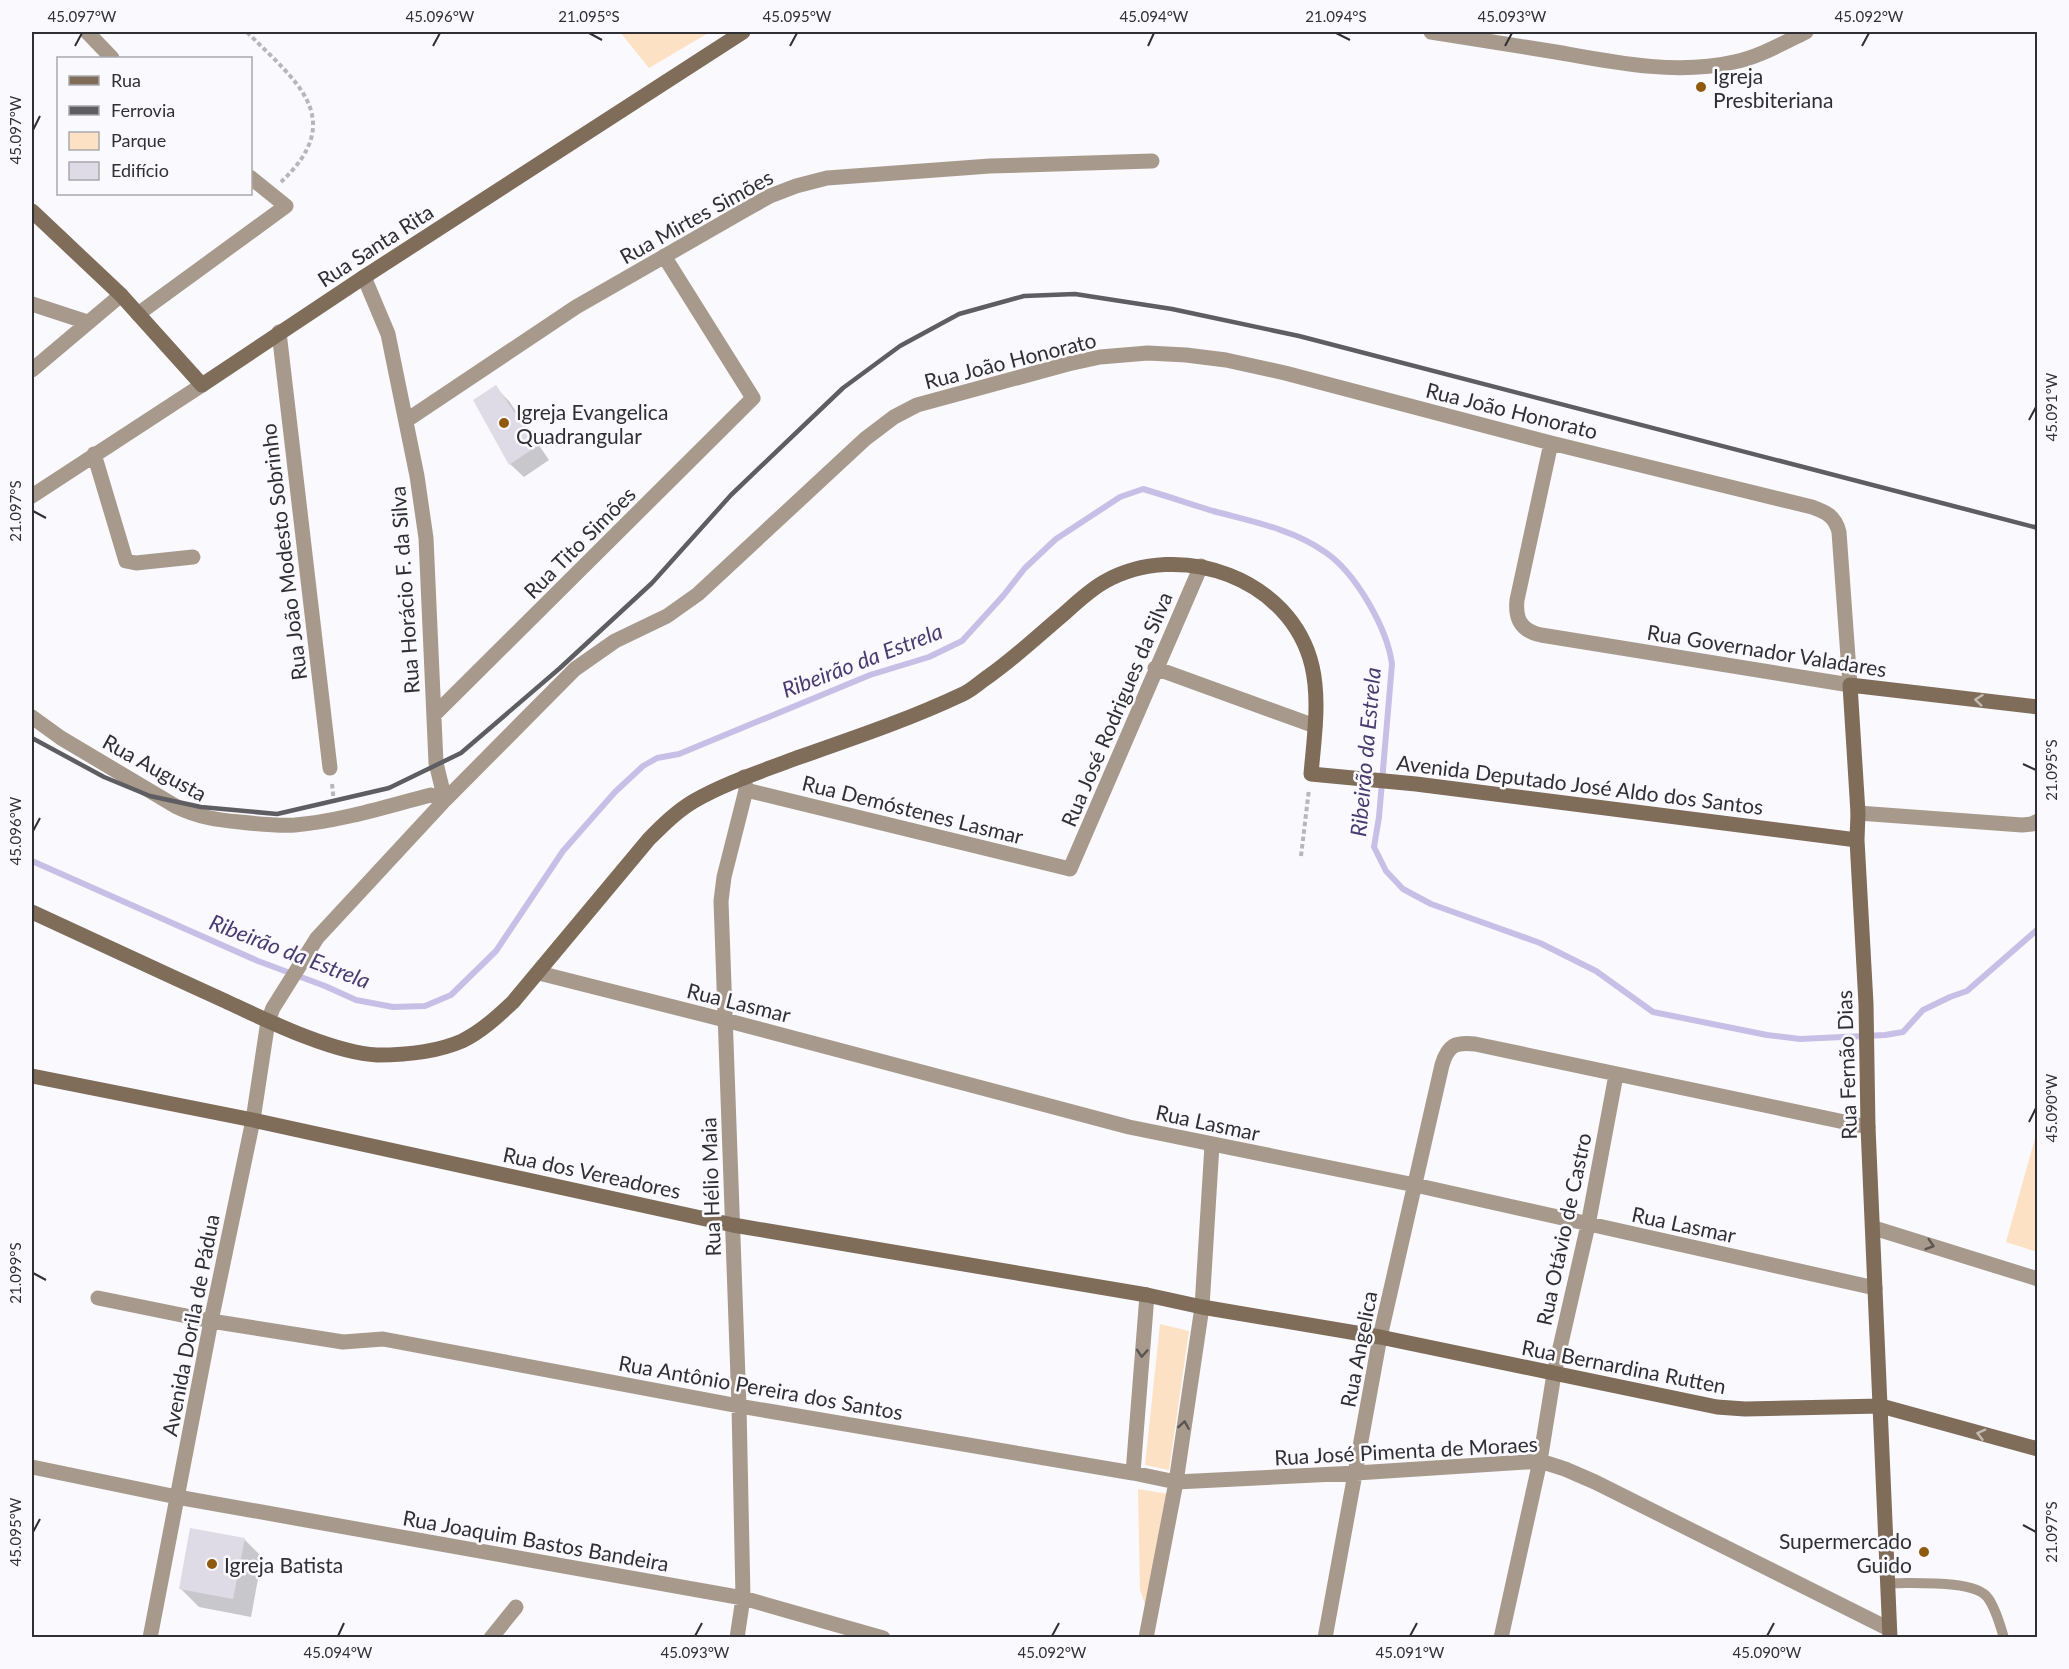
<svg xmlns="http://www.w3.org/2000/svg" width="2069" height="1669" font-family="Lato,sans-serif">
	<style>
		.green { fill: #fce1c4 }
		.shadow { fill: #0003 }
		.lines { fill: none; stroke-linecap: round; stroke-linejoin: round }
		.stream { stroke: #c8bfe7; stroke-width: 6 }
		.building { fill: #dedbe7 }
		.path { stroke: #b7b6bb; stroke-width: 4; stroke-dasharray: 4.5 3; stroke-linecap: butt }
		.lane { stroke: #a79a8c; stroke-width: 10 }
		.street { stroke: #a79a8c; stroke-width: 15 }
		.secondary { stroke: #7f6c59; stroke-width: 15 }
		.rail { stroke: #5e5d62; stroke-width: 4.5 }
		.oneway { stroke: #c3bab4 }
		.oneway2 { stroke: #5a5453 }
		.ticks { fill: none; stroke: #302f34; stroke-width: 2 }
		.poi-dot { fill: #905b0f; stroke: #faf9fe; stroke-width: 2 }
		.labels { text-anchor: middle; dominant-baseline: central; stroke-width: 5; stroke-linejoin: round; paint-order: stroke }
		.poi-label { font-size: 21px; fill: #302f34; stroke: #faf9fe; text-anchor: start }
		.street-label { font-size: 21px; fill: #302f34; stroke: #faf9fe }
		.water-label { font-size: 22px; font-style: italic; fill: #4a3b6f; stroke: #faf9fe }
		.neatline { fill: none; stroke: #302f34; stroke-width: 2 }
		.ticks-label { font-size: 15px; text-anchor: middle; fill: #302f34 }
	</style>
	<rect width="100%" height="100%" fill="#faf9fe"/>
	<path class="green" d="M620,32H710L649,68Z
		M2037,1131V1252L2006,1242Z
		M1160,1324L1189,1331L1169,1470L1145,1465Z
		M1138,1489L1169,1494L1145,1604L1140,1590Z"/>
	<path class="shadow" d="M495,387L509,401L549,460L524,477L510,464Z
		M244,1539L262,1557L251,1617L199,1607L181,1589Z"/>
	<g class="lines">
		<path class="stream" d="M32,861L258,961L325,986L356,1000L393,1007L425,1006L451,995L496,951L563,851L615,792L643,766L657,758L679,754L870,675L929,657L962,641L1003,596L1025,568L1056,539L1120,497L1143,489C1167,496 1190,504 1213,511C1250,521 1293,529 1325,552C1356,573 1387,628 1392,664L1379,817L1374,847L1386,871L1403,889L1431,904L1540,943L1596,971L1653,1012L1767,1035L1800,1039L1885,1035L1903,1032L1923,1010L1950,997L1967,991L2038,929"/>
	</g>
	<path class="building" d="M496,385L537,446L509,465L473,400Z
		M190,1528L245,1538L233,1599L179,1589Z"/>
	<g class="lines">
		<path class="path" d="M247,32C295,81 349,118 281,182
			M332,784L334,803
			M1301,856L1309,789"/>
		<path class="lane" d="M1888,1583C1911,1584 1975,1579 1988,1598C1996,1609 2000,1625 2004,1638"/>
		<path class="street" d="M87,32L112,58
			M1431,32C1474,39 1518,46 1562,53C1617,63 1678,75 1734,62C1759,57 1783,43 1806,32
			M364,277L388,334L417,476L426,538L436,763L445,800
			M32,304L87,322
			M138,314L286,206L250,177
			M279,332L330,768
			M32,370L121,295
			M407,420L576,307L745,210L770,196L796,186L827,178L990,166L1152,161
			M94,454L126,561L136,563L193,557
			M32,496L202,385
			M1155,668L1315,726
			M434,715L753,398L664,256
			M32,717L61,738L177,807C198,817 217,820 240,822C258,824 277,826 295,825C341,821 387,806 431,795L445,800
			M746,790L1070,869L1201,566
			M1858,813L2022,825L2032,824L2038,821
			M539,973L725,1020L1129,1127L1415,1185L1875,1288
			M1874,1228L2038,1279
			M98,1298L211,1321L343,1342L383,1339L739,1406L1133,1473L1176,1482L1356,1473L1540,1461L1565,1469L1595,1482L1889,1629
			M32,1467L177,1497L743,1598L883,1638
			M1133,1473L1147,1295
			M150,1638L211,1321L253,1120L268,1021L273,1008L317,938L445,800L575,669L615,641L667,616L698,594L865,439L894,417L917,405L1068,364L1100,357L1148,353L1186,355L1226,360L1285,373L1551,443L1812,507C1826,512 1835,516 1839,532L1850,685L1541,635C1521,631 1515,619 1517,600L1551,443
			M491,1638L516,1607
			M737,1638L743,1598L739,1406L721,901L724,877L746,790L744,777
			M1146,1638L1176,1482L1202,1307L1212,1145
			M1325,1638L1380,1337L1442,1065C1448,1045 1455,1042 1475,1044L1868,1127
			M1501,1638L1540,1461L1554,1374L1588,1225L1616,1075"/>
		<path class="secondary" d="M32,211L121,295L202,385L364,277L743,32
			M32,912C95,941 159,971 223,1000C264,1019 332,1053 377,1055C405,1055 437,1052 462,1041C481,1032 498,1016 513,1002L649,839C663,825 677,811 694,801C725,783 760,772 794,759C851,739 908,720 963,694C972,690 980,682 989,676C1016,657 1040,634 1065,613C1077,602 1090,590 1104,582C1180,539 1291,578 1312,666C1320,700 1314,739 1311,774L1416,784L1857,840
			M32,1076L253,1120L733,1225L1147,1295L1202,1307L1380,1337L1717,1407L1745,1409L1881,1406L2038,1449
			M1890,1638L1868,1127L1866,1004L1857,840L1858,813L1850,685L2038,707"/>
		<path class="rail" d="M32,738L104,777L150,796L201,807L277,814L389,788L461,753L560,668L652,583L731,495L843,388L900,346L959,314L1024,296L1075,294L1172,309L1299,336L2038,528"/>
	</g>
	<defs><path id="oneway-chevron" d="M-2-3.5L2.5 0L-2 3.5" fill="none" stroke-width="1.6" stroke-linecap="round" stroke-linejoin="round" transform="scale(1.5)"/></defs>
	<g class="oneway">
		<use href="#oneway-chevron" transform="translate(1979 700) rotate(-174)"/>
		<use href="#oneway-chevron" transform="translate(1981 1434) rotate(-165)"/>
	</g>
	<g class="oneway2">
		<use href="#oneway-chevron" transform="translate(1930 1245) rotate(17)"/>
		<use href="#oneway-chevron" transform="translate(1142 1353) rotate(94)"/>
		<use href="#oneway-chevron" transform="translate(1184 1425) rotate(-81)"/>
	</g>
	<path class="ticks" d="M589,33L602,40M1336,33L1350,40M75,46L82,33M433,46L440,33M790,46L797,33M1148,46L1154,33M1505,46L1512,33M1862,46L1869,33M33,130L40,116M2029,420L2036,407M33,511L46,518M2023,764L2036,770M33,831L40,818M2029,1122L2036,1108M33,1273L46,1280M2023,1525L2036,1532M33,1532L40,1519M338,1636L344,1623M695,1636L702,1623M1052,1636L1059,1623M1410,1636L1417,1623M1767,1636L1774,1623"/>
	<g class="poi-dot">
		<circle cx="1701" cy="87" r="6"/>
		<circle cx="504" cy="423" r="6"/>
		<circle cx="1924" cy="1552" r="6"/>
		<circle cx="212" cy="1564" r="6"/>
	</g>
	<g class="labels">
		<g class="poi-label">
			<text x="1713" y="75">Igreja<tspan x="1713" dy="24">Presbiteriana</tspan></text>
			<text x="516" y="411">Igreja Evangelica<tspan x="516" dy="24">Quadrangular</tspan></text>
			<text x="1912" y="1540" text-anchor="end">Supermercado<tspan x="1912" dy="24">Guido</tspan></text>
			<text x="224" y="1564">Igreja Batista</text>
		</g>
		<g class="street-label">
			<text transform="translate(696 216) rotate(-29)">Rua Mirtes Simões</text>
			<text transform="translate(375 245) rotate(-33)">Rua Santa Rita</text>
			<text transform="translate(1010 360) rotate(-14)">Rua João Honorato</text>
			<text transform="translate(1512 410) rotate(14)">Rua João Honorato</text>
			<text transform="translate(579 542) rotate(-45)">Rua Tito Simões</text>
			<text transform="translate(283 552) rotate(-97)">Rua João Modesto Sobrinho</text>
			<text transform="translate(404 590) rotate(-94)">Rua Horácio F. da Silva</text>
			<text transform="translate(1767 650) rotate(9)">Rua Governador Valadares</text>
			<text transform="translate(1116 709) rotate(-67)">Rua José Rodrigues da Silva</text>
			<text transform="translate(155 767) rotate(29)">Rua Augusta</text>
			<text transform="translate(1580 784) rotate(7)">Avenida Deputado José Aldo dos Santos</text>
			<text transform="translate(913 809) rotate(14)">Rua Demóstenes Lasmar</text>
			<text transform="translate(739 1002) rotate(14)">Rua Lasmar</text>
			<text transform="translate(1846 1065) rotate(-92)">Rua Fernão Dias</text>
			<text transform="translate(1208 1122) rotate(12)">Rua Lasmar</text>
			<text transform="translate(592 1172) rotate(12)">Rua dos Vereadores</text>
			<text transform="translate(710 1187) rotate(-92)">Rua Hélio Maia</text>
			<text transform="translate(1684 1224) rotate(12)">Rua Lasmar</text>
			<text transform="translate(1563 1229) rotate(-78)">Rua Otávio de Castro</text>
			<text transform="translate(190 1325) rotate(-79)">Avenida Dorila de Pádua</text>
			<text transform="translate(1358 1349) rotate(-79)">Rua Angelica</text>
			<text transform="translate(1624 1366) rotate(11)">Rua Bernardina Rutten</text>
			<text transform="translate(761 1387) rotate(10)">Rua Antônio Pereira dos Santos</text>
			<text transform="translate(1406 1450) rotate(-3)">Rua José Pimenta de Moraes</text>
			<text transform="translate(536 1540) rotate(10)">Rua Joaquim Bastos Bandeira</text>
		</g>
		<g class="water-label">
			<text transform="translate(862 660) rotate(-21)">Ribeirão da Estrela</text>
			<text transform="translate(1365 752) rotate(-85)">Ribeirão da Estrela</text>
			<text transform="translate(290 951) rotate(21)">Ribeirão da Estrela</text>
		</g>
	</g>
	<rect width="2069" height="1669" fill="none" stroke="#faf9fe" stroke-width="66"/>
	<rect x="57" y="57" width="195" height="138" fill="#faf9fe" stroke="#a9a8ad" stroke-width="1.5"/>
	<rect x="69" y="76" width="30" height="9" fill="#7f6c59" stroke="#a9a8ad" stroke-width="1.5"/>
	<text x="111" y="87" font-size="18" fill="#302f34">Rua</text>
	<rect x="69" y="106" width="30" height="9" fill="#5e5d62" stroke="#a9a8ad" stroke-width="1.5"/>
	<text x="111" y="117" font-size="18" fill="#302f34">Ferrovia</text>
	<rect x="69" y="132" width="30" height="18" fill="#fce1c4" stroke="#a9a8ad" stroke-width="1.5"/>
	<text x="111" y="147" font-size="18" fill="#302f34">Parque</text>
	<rect x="69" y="162" width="30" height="18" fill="#dedbe7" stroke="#a9a8ad" stroke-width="1.5"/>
	<text x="111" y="177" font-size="18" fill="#302f34">Edifício</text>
	<rect x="33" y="33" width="2003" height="1603" class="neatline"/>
	<g class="ticks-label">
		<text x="82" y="22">45.097°W</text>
		<text x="440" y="22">45.096°W</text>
		<text x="589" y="22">21.095°S</text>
		<text x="797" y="22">45.095°W</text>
		<text x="1154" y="22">45.094°W</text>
		<text x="1336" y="22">21.094°S</text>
		<text x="1512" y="22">45.093°W</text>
		<text x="1869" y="22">45.092°W</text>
		<text transform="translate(16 130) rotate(-90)" y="5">45.097°W</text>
		<text transform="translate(2052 407) rotate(-90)" y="5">45.091°W</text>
		<text transform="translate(16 511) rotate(-90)" y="5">21.097°S</text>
		<text transform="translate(2052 770) rotate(-90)" y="5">21.095°S</text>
		<text transform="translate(16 831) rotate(-90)" y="5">45.096°W</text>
		<text transform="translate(2052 1108) rotate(-90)" y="5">45.090°W</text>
		<text transform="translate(16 1273) rotate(-90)" y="5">21.099°S</text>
		<text transform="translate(2052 1532) rotate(-90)" y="5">21.097°S</text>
		<text transform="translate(16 1532) rotate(-90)" y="5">45.095°W</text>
		<text x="338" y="1658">45.094°W</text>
		<text x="695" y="1658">45.093°W</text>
		<text x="1052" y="1658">45.092°W</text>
		<text x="1410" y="1658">45.091°W</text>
		<text x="1767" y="1658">45.090°W</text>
	</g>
</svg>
